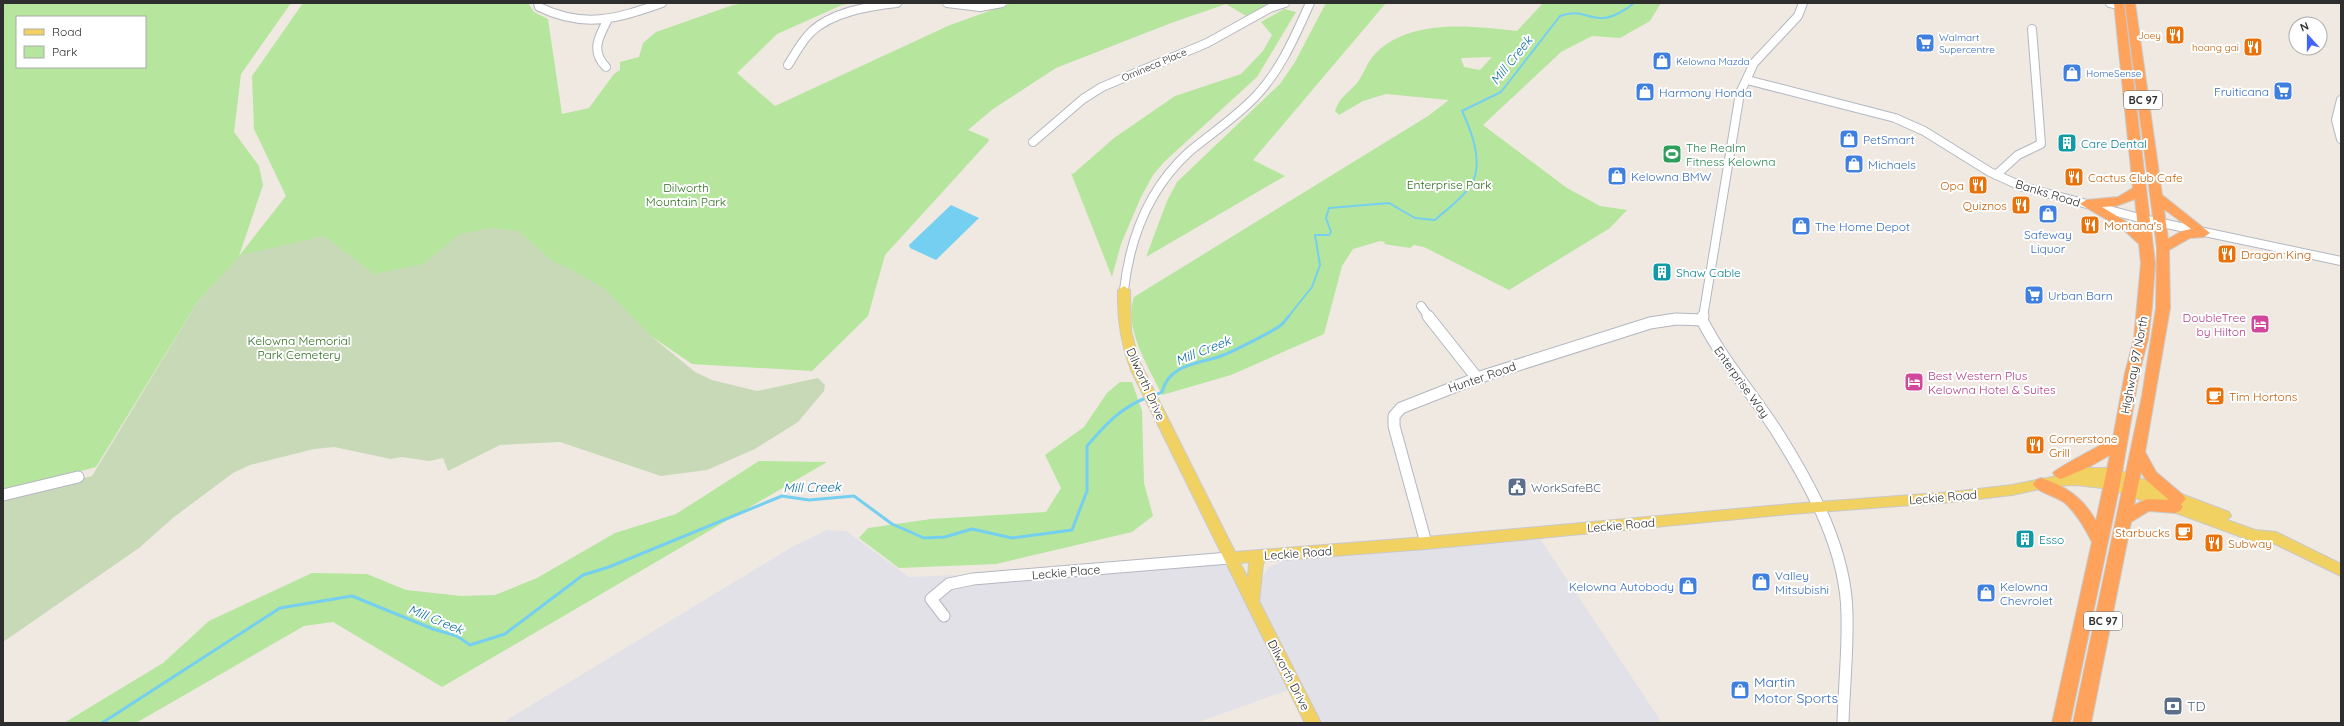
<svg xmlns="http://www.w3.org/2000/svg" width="2344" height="726" font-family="Quicksand,sans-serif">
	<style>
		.industrial { fill: #e3e1e8 }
		.green { fill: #b6e59e; fill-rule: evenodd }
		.cemetery { fill: #c8d9b8 }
		.water { fill: #75cff0 }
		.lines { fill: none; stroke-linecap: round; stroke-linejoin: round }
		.stream-far1 { stroke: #75cff0; stroke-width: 2 }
		.stream { stroke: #75cff0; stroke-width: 3 }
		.minor-far1-casing { stroke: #b4b7c1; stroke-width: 10 }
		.minor-casing { stroke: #b4b7c1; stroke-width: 13 }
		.major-casing { stroke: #c9c9c9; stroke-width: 2 }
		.highway-casing { stroke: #c9c9c9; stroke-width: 2 }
		.minor-far1 { stroke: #fff; stroke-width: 8 }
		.minor { stroke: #fff; stroke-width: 11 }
		.major { fill: #f2d163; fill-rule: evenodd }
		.highway { fill: #ffa35c; fill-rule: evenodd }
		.labels { text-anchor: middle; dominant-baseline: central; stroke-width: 4; stroke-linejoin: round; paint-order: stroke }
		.far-food-label { font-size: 10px; fill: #c56008; stroke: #fff; text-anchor: end }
		.far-shop-label { font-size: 10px; fill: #366cbe; stroke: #fff; text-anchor: start }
		.far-street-label { font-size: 10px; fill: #2e2e2e; stroke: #fff }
		.shield { fill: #fff; stroke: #6d6d6d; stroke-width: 1 }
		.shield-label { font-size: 11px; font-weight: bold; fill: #2e2e2e }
		.shop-label { font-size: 12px; fill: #366cbe; stroke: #fff; text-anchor: start }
		.culture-label { font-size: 12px; fill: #0d838f; stroke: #fff; text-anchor: start }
		.leisure-label { font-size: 12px; fill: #27864d; stroke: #fff; text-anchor: start }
		.food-label { font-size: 12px; fill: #c56008; stroke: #fff; text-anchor: start }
		.park-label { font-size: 12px; fill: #2c6e1b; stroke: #fff }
		.street-label { font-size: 12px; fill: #2e2e2e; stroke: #fff }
		.hotel-label { font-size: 12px; fill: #b23c85; stroke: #fff; text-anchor: end }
		.service-label { font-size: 12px; fill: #4e5e75; stroke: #fff; text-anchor: start }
		.water-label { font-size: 13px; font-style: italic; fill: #0d6fa3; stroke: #fff }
		.near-shop-label { font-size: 14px; fill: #366cbe; stroke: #fff; text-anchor: start }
		.near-service-label { font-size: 14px; fill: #4e5e75; stroke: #fff; text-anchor: start }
	</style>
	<rect width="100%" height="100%" fill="#efe9e1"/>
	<path class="industrial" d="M827,530L846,531L909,577L1228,564L1288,690L1196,723H502L792,547Z
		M1539,537L1662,723H1320L1256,601L1258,584L1268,568L1289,558Z"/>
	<path class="green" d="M6,3H291L241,74L234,132L259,166L263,185L239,256L286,196L254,129L252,76L303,3H528L534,12L548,19L562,114L589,108L614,74L620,70V62L639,57L643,43L656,32L733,5L745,3H855L842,5L777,34L737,73L775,106L950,25L1012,3H1270L1246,16L1226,4L1171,23L1056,68L993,109L968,130L989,139L988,142L885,255L868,316L812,371L692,364L632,323L238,259L198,301L96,467L3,492V4ZM17,17H145V67H17Z
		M1326,3H1386L1253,160L1285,176L1146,257L1167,201L1177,182L1280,84L1295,62Z
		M1543,3H1661L1650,21L1620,38L1592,36L1561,52L1483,125L1567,188L1600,206L1627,210L1610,228L1509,290L1424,247L1414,245L1410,248L1384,244L1385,242L1380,241L1353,249L1342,266L1324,334L1231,375L1162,395C1149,367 1123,329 1134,297L1428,116L1449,100L1386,94L1363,101L1339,115L1335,111C1339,98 1348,93 1357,83C1364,74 1367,62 1375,54C1410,18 1472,26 1517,31ZM1492,57L1480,70L1464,67L1461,58Z
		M1284,9L1296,12L1257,77L1164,162L1153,175L1141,197L1121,244L1112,277L1071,173L1073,174L1114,138L1175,96L1241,74L1263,51L1272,35L1261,22Z
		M1120,382H1132L1142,411L1144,483L1153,516L1132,532L996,564L899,568L859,538L868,528L931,519L1046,512L1061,488L1045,455L1084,427L1107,393Z
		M759,461L827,462L442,687L333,622L304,626L136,723H64L163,663L209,621L312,573L367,574L406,590L461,596L495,595L537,578L615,533L676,514Z"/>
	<path class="cemetery" d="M492,228L519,231L551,260L574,271L605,289L651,336L695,372L712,380L757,391L818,378L825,385L824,391L798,422L755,449L707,470L661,476L560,442L500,445L448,471L443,458L429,461L402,457L391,459L334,447L314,449L250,465L233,473L174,517L139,548L3,642V498L92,476L198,301L241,255L324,236L374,274L423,264L460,234Z"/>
	<path class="water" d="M951,205L979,218L936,260L910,248L909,245Z"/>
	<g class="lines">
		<path class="stream-far1" d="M1288,317L1312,287L1320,265L1315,235H1329L1331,232L1326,218L1329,208L1389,203L1415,218L1435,220C1447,209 1462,199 1471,185C1484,164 1472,132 1462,111L1501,92L1560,16C1580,9 1585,18 1603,18C1613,18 1627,9 1634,3"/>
		<path class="stream" d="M1153,396L1162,392C1169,364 1198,364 1221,356C1232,352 1272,332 1281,325C1284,323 1286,319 1289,316
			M102,723L280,608L352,596L433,629L457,636L470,645L505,634L583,575L609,567L782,496L809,500L854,496L892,524L924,538L945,537L972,529L1012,538L1072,530L1087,491V446C1106,424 1120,408 1148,397"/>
		<g class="minor-far1-casing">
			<path id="minor-far1" d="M538,3L539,7C585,29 616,19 662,3
				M947,3L980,7L1002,3
				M2110,3L2119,5
				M788,65C795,54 801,42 811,32C832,12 869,6 897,3
				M606,67C590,51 599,36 608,19
				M1747,80L1895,118L1924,131L1990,172L2023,187L2143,219L2341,261
				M2341,100L2336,120L2341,139
				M1033,142L1083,99L1102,87L1207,43L1270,8L1285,3
				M1996,175L2018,155L2041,144L2032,29
				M1124,290C1130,237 1150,187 1190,151C1212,133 1236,117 1255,97C1281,70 1295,36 1310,3
				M1421,306L1429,317
				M1703,317L1740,93L1754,63L1798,16L1803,3"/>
		</g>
		<g class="minor-casing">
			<path id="minor" d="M1428,316L1477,378
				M1703,316L1702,320C1724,363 1754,395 1779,435C1812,488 1846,550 1847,614C1848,650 1844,687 1843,723
				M3,495L78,477
				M1426,543L1394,426V416L1401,408L1477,378L1650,323L1676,319L1702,320
				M944,616L931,599L949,584L973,579L1229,558"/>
		</g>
		<g class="major-casing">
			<path id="major" d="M1124,286L1130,290L1131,331L1139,361L1235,552L1426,537L1791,504L1952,492L2012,485L2062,475V469L2067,468H2113L2229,512L2231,516L2227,520L2255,530L2276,532L2341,564V576L2275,544L2255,542L2111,489L2076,485L2053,486L2012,495L1952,502L1791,514L1426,549L1265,561L1263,564L1259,601L1321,723H1305L1131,370C1121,344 1117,318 1118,290ZM2107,478H2112L2132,486ZM1250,562L1249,563L1248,578L1240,563Z"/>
		</g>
		<g class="highway-casing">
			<path id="highway" d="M2114,3H2124L2155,263L2152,307L2148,339L2139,373L2120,484L2070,723H2052L2092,542C2085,528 2077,514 2065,503C2056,496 2038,493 2033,484L2036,480L2041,478C2066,486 2083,498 2096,521L2110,455L2089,467L2061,479L2056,477L2053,473C2056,468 2104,444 2113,438L2125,373L2134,339L2141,263L2139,244L2123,229L2080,204L2086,200L2118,197L2133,188ZM2135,199L2138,229L2102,207L2116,206Z
				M2125,3H2135L2162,195L2210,233L2204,237L2190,238L2169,250L2170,308L2145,452L2156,472L2183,495L2186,499L2181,504L2183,507L2180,511L2175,513L2149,511L2131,522L2091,723H2073L2142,396L2156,308L2157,248ZM2164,209L2191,229L2182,231L2168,239ZM2141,472L2146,480L2169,500L2147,499L2134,505Z"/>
		</g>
		<use href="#minor-far1" class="minor-far1"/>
		<use href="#minor" class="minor"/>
		<use href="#major" class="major"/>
		<use href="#highway" class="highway"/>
	</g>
	<defs>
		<g id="restaurant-square" transform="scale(1)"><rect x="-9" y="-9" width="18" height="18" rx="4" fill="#e8710a" stroke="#fff"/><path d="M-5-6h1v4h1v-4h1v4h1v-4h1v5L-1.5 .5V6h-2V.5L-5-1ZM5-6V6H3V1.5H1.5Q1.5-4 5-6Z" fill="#fff"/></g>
		<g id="supermarket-square" transform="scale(1)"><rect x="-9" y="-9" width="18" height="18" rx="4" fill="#3f7fe0" stroke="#fff"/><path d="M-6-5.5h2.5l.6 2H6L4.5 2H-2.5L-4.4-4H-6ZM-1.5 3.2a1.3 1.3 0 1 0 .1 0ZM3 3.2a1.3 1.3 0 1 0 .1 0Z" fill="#fff"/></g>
		<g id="shop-square" transform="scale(1)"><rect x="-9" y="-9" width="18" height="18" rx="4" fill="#3f7fe0" stroke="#fff"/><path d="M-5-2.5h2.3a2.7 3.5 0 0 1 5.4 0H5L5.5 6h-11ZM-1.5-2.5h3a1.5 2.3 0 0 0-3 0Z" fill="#fff"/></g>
		<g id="building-square" transform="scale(1)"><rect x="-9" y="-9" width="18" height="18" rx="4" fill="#0f9aa8" stroke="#fff"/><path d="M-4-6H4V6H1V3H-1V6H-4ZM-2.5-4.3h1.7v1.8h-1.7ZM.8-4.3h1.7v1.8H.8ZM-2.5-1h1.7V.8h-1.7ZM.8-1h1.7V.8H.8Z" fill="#fff"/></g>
		<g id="stadium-square" transform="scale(1)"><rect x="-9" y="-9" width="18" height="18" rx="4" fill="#2e9e5b" stroke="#fff"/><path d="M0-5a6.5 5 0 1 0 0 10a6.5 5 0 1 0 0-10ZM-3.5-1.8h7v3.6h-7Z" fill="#fff"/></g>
		<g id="hotel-square" transform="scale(1)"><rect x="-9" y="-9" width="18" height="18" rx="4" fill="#d1479c" stroke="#fff"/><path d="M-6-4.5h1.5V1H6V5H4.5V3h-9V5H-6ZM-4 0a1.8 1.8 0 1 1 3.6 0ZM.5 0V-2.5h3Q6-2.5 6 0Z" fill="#fff"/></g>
		<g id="cafe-square" transform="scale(1)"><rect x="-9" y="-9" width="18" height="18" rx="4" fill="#e8710a" stroke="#fff"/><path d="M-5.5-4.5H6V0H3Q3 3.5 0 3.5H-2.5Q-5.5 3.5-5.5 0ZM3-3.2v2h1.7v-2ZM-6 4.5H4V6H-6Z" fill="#fff"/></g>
		<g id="civic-square" transform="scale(1)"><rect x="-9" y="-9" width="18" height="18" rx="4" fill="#5c6f8a" stroke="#fff"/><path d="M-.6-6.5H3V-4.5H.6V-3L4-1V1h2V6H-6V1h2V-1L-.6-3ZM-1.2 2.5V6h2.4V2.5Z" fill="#fff"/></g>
		<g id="bank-square" transform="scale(1)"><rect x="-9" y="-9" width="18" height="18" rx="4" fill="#5c6f8a" stroke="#fff"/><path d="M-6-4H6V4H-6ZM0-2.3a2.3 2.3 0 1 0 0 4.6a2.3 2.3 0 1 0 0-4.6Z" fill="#fff"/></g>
	</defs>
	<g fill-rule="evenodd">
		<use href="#restaurant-square" x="2175" y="35"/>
		<use href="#supermarket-square" x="1925" y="43"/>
		<use href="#restaurant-square" x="2253" y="47"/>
		<use href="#shop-square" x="1662" y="61"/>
		<use href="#shop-square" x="2072" y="73"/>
		<use href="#supermarket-square" x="2283" y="91"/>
		<use href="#shop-square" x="1645" y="92"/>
		<use href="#shop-square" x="1849" y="139"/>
		<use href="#building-square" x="2067" y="143"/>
		<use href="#stadium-square" x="1672" y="154"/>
		<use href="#shop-square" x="1854" y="164"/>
		<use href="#shop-square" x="1617" y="176"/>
		<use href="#restaurant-square" x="2074" y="177"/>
		<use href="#restaurant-square" x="1978" y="185"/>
		<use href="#restaurant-square" x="2021" y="205"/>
		<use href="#shop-square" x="2048" y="214"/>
		<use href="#restaurant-square" x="2090" y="225"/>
		<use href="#shop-square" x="1801" y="226"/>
		<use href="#restaurant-square" x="2227" y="254"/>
		<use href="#building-square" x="1662" y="272"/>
		<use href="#supermarket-square" x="2034" y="295"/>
		<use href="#hotel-square" x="2260" y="324"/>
		<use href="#hotel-square" x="1914" y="382"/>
		<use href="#cafe-square" x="2215" y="396"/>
		<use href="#restaurant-square" x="2035" y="445"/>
		<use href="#civic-square" x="1517" y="487"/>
		<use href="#cafe-square" x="2184" y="532"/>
		<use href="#building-square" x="2025" y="539"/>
		<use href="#restaurant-square" x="2214" y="543"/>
		<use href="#shop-square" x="1761" y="582"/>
		<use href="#shop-square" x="1688" y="586"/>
		<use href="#shop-square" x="1986" y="593"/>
		<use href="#shop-square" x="1740" y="690"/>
		<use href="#bank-square" x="2173" y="706"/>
	</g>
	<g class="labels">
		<g class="far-food-label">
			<text x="2161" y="35">Joey</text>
			<text x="2239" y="47">hoang gai</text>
		</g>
		<g class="far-shop-label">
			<text x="1939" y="37">Walmart<tspan x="1939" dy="12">Supercentre</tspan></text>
			<text x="1676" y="61">Kelowna Mazda</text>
			<text x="2086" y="73">HomeSense</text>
		</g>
		<g class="far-street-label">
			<text transform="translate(1154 65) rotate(-23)">Omineca Place</text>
		</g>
		<g class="shield">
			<rect x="2124" y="91" width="38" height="18" rx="3"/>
			<rect x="2084" y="612" width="38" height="18" rx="3"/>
		</g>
		<g class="shield-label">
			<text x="2143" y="100">BC 97</text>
			<text x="2103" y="621">BC 97</text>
		</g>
		<g class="shop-label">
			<text x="2269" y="91" text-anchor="end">Fruiticana</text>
			<text x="1659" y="92">Harmony Honda</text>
			<text x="1863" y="139">PetSmart</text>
			<text x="1868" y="164">Michaels</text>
			<text x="1631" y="176">Kelowna BMW</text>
			<text x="1815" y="226">The Home Depot</text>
			<text x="2048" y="234" text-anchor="middle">Safeway<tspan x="2048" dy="14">Liquor</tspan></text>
			<text x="2048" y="295">Urban Barn</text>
			<text x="1775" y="575">Valley<tspan x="1775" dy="14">Mitsubishi</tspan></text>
			<text x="1674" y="586" text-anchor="end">Kelowna Autobody</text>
			<text x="2000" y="586">Kelowna<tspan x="2000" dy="14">Chevrolet</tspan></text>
		</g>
		<g class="culture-label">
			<text x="2081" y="143">Care Dental</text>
			<text x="1676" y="272">Shaw Cable</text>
			<text x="2039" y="539">Esso</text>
		</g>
		<g class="leisure-label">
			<text x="1686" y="147">The Realm<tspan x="1686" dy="14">Fitness Kelowna</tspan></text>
		</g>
		<g class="food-label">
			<text x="2088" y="177">Cactus Club Cafe</text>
			<text x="1964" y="185" text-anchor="end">Opa</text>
			<text x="2007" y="205" text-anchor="end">Quiznos</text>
			<text x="2104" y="225">Montana's</text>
			<text x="2241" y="254">Dragon King</text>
			<text x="2229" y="396">Tim Hortons</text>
			<text x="2049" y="438">Cornerstone<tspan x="2049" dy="14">Grill</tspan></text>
			<text x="2170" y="532" text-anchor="end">Starbucks</text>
			<text x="2228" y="543">Subway</text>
		</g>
		<g class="park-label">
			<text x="1449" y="184">Enterprise Park</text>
			<text x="686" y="187">Dilworth<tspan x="686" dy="14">Mountain Park</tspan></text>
			<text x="299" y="340">Kelowna Memorial<tspan x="299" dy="14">Park Cemetery</tspan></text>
		</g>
		<g class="street-label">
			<text transform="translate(2048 193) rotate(17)">Banks Road</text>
			<text transform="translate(2134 365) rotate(-79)">Highway 97 North</text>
			<text transform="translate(1482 377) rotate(-19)">Hunter Road</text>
			<text transform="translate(1742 382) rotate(54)">Enterprise Way</text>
			<text transform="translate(1146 384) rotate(66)">Dilworth Drive</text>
			<text transform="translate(1943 497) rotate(-5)">Leckie Road</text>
			<text transform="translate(1621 525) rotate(-5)">Leckie Road</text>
			<text transform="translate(1298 553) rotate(-4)">Leckie Road</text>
			<text transform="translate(1066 572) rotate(-5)">Leckie Place</text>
			<text transform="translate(1289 675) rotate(63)">Dilworth Drive</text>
		</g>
		<g class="hotel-label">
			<text x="2246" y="317">DoubleTree<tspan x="2246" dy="14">by Hilton</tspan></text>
			<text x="1928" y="375" text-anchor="start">Best Western Plus<tspan x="1928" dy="14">Kelowna Hotel &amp; Suites</tspan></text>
		</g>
		<g class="service-label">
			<text x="1531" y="487">WorkSafeBC</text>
		</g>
		<g class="water-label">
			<text transform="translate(1511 60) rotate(-51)">Mill Creek</text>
			<text transform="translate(1203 350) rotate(-22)">Mill Creek</text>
			<text transform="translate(812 487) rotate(-1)">Mill Creek</text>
			<text transform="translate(436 619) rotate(22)">Mill Creek</text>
		</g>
		<g class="near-shop-label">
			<text x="1754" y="682">Martin<tspan x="1754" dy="16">Motor Sports</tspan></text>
		</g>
		<g class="near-service-label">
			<text x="2187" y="706">TD</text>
		</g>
	</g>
	<rect width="2344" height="726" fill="none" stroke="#2e2e2e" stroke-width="8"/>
	<rect x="16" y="16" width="130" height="52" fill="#ffffff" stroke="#ababab"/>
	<rect x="24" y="29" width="20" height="6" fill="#f2d163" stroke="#ababab"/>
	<text x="52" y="36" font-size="12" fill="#2e2e2e">Road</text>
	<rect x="24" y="46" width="20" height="12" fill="#b6e59e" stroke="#ababab"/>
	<text x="52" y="56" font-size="12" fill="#2e2e2e">Park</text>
	<g transform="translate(2308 36) rotate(339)"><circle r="19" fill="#ffffff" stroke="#ababab"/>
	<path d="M0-3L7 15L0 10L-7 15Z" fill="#4264fb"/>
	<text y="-6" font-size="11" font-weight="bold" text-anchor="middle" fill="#2e2e2e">N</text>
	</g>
</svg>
